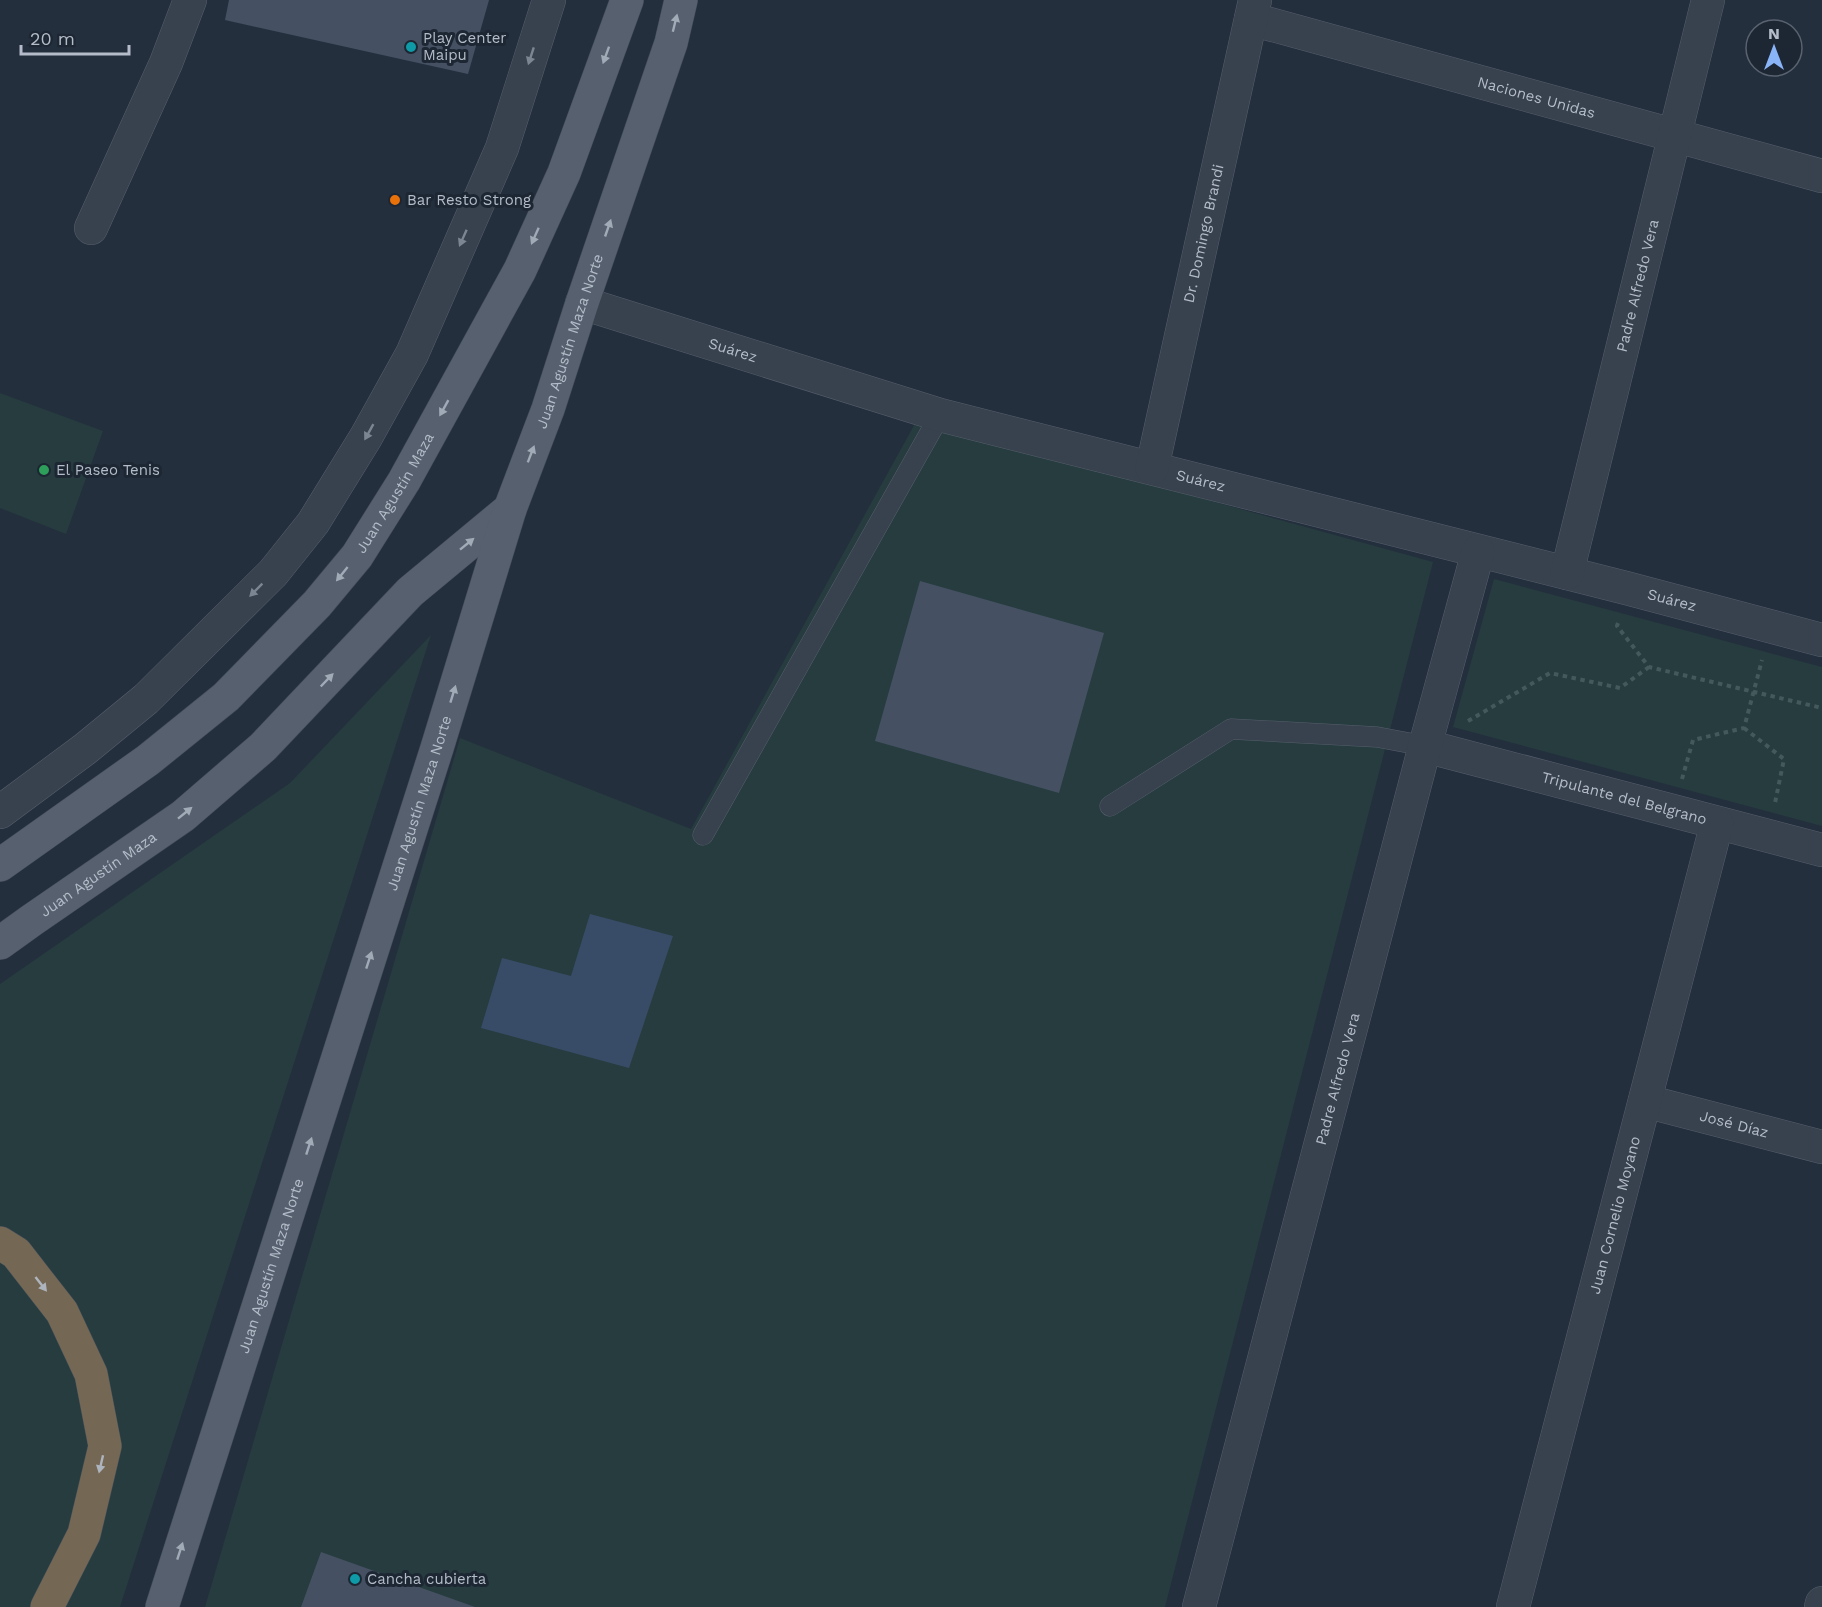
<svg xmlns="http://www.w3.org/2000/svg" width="1822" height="1607" font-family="'Work Sans',sans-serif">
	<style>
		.green { fill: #263c3f }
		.water { fill: #394c67 }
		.building { fill: #455162 }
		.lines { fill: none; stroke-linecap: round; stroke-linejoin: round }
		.lane-casing { stroke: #565f6c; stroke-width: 21 }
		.street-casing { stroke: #565f6c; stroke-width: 34 }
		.primary-casing { stroke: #414a57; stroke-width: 34 }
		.highway-casing { stroke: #434c59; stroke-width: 34 }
		.path { stroke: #44595c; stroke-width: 4; stroke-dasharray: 4.5 4.5; stroke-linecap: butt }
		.lane { stroke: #38414e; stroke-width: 20 }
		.street { stroke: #38414e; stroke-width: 33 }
		.primary { stroke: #56606e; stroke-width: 33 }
		.highway { stroke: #746855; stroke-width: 33 }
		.oneway { fill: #a1aab7 }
		.oneway2 { fill: #7c8592 }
		.oneway3 { fill: #aeb4bd }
		.culture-dot { fill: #0f9aa8; stroke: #1d2633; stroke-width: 2 }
		.food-dot { fill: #e8710a; stroke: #1d2633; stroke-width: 2 }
		.leisure-dot { fill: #2e9e5b; stroke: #1d2633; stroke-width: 2 }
		.labels { text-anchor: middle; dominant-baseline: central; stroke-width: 6; stroke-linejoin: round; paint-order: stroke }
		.poi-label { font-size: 15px; fill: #b4bcc9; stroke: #1d2633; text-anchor: start }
		.street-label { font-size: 15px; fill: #b4bcc9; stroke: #1d2633 }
	</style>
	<rect width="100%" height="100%" fill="#242f3e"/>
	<path class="green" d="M0,393L103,431L66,534L0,508Z
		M917,420L1433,562L1165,1607H205L460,738L691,829Z
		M1494,579L1822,667V826L1453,727Z
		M431,635L120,1607H0V984L290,783Z"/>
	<path class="water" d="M590,914L673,936L629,1068L481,1028L502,958L571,976Z"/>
	<path class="building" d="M229,0H489L468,74L225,20Z
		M920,581L1104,633L1059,793L875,741Z
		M321,1552L475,1607H301Z"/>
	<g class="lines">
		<g class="lane-casing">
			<path id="lane" d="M1110,806L1231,729L1377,737L1425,746
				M703,835L940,415"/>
		</g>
		<g class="street-casing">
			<g id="street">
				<path id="s1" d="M1251,19L1822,176"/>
				<path d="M91,228L166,63L190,0"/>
				<path id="s2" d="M582,303L940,415L1626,588L1822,640"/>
				<path id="s3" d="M1152,468L1255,0"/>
				<path id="s4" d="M1567,573L1708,0"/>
				<path id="s5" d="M1425,746L1822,850"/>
				<path d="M0,812L85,749L146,699L273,573L313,523L366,437L412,354L502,148L549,0"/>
				<path id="s6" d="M1645,1101L1822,1147"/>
				<path id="s7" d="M1199,1607L1425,746L1478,552"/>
				<path id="s8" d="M1513,1607L1717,823"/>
				<path d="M1821,1607L1822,1603"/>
			</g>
		</g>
		<g class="primary-casing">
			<g id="primary">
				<path id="s9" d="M0,865L148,760L226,697L317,604L357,556L404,481L520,270L564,173L627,0"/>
				<path id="s10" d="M0,943L32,920L183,816L263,747L410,592L510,509"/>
				<path id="s11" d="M162,1607L437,748L510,509L548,409L582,303L671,43L681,0"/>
			</g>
		</g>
		<g class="highway-casing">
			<path id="highway" d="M0,1243L16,1253L62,1312L91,1374L105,1446L84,1534L47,1607"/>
		</g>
		<path class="path" d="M1618,623L1617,626L1649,667L1822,708
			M1468,721L1550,673L1620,688L1649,667
			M1744,728L1784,759L1775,803
			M1682,779L1693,740L1744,728L1762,660"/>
		<use href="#lane" class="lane"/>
		<use href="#street" class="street"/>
		<use href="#primary" class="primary"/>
		<use href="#highway" class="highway"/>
	</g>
	<defs><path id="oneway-solid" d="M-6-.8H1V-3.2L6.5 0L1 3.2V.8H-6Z" transform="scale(1.5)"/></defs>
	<g class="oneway">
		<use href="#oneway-solid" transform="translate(675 23) rotate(-76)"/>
		<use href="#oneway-solid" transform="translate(606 55) rotate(110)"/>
		<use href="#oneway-solid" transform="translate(608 228) rotate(-71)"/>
		<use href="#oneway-solid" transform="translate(535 236) rotate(114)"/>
		<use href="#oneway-solid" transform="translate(444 408) rotate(119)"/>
		<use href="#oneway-solid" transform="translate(531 454) rotate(-69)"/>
		<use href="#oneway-solid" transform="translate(467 544) rotate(-39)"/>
		<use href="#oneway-solid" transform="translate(342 574) rotate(129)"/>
		<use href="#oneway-solid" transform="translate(327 680) rotate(-46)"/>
		<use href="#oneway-solid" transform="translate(453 694) rotate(-73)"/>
		<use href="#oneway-solid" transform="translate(185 813) rotate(-39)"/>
		<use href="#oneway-solid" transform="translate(369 960) rotate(-72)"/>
		<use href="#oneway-solid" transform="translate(309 1146) rotate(-72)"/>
		<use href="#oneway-solid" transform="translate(180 1551) rotate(-72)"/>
	</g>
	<g class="oneway2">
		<use href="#oneway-solid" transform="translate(531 56) rotate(108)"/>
		<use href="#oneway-solid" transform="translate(463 238) rotate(114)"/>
		<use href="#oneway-solid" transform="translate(369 432) rotate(119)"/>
		<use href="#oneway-solid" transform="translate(256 590) rotate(135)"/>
	</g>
	<g class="oneway3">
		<use href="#oneway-solid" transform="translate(41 1284) rotate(52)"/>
		<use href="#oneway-solid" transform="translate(101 1464) rotate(103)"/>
	</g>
	<g class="culture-dot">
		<circle cx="411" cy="47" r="6"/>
		<circle cx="355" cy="1579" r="6"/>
	</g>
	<circle class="food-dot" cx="395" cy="200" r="6"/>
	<circle class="leisure-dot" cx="44" cy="470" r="6"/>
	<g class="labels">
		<g class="poi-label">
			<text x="423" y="38">Play Center<tspan x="423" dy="17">Maipu</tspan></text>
			<text x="407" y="200">Bar Resto Strong</text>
			<text x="56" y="470">El Paseo Tenis</text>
			<text x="367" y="1579">Cancha cubierta</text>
		</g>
		<g class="street-label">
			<text stroke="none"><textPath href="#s1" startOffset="296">Naciones Unidas</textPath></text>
			<text stroke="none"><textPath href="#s3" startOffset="240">Dr. Domingo Brandi</textPath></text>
			<text stroke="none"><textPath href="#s4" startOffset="296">Padre Alfredo Vera</textPath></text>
			<text stroke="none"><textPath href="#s11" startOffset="1330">Juan Agustín Maza Norte</textPath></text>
			<text stroke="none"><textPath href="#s2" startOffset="158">Suárez</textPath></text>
			<text stroke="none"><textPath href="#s2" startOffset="644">Suárez</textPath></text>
			<text stroke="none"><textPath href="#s9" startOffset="548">Juan Agustín Maza</textPath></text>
			<text stroke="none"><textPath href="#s2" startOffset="1130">Suárez</textPath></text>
			<text stroke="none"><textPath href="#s5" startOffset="206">Tripulante del Belgrano</textPath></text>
			<text stroke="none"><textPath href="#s11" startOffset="844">Juan Agustín Maza Norte</textPath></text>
			<text stroke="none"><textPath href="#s10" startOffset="120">Juan Agustín Maza</textPath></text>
			<text stroke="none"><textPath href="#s7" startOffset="546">Padre Alfredo Vera</textPath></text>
			<text stroke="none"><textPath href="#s6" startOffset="92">José Díaz</textPath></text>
			<text stroke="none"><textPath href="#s8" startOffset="405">Juan Cornelio Moyano</textPath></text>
			<text stroke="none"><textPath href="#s11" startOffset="358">Juan Agustín Maza Norte</textPath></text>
		</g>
	</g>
	<g transform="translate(1774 48)"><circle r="28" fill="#1d2633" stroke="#59626f" stroke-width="1.5"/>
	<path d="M0-4.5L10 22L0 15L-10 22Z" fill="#8ab4f8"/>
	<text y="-9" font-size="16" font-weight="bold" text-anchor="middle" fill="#b4bcc9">N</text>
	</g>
	<path d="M21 45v9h108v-9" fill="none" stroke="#b4bcc9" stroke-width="3"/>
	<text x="30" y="45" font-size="18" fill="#b4bcc9" stroke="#1d2633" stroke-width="4.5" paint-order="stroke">20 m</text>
</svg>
